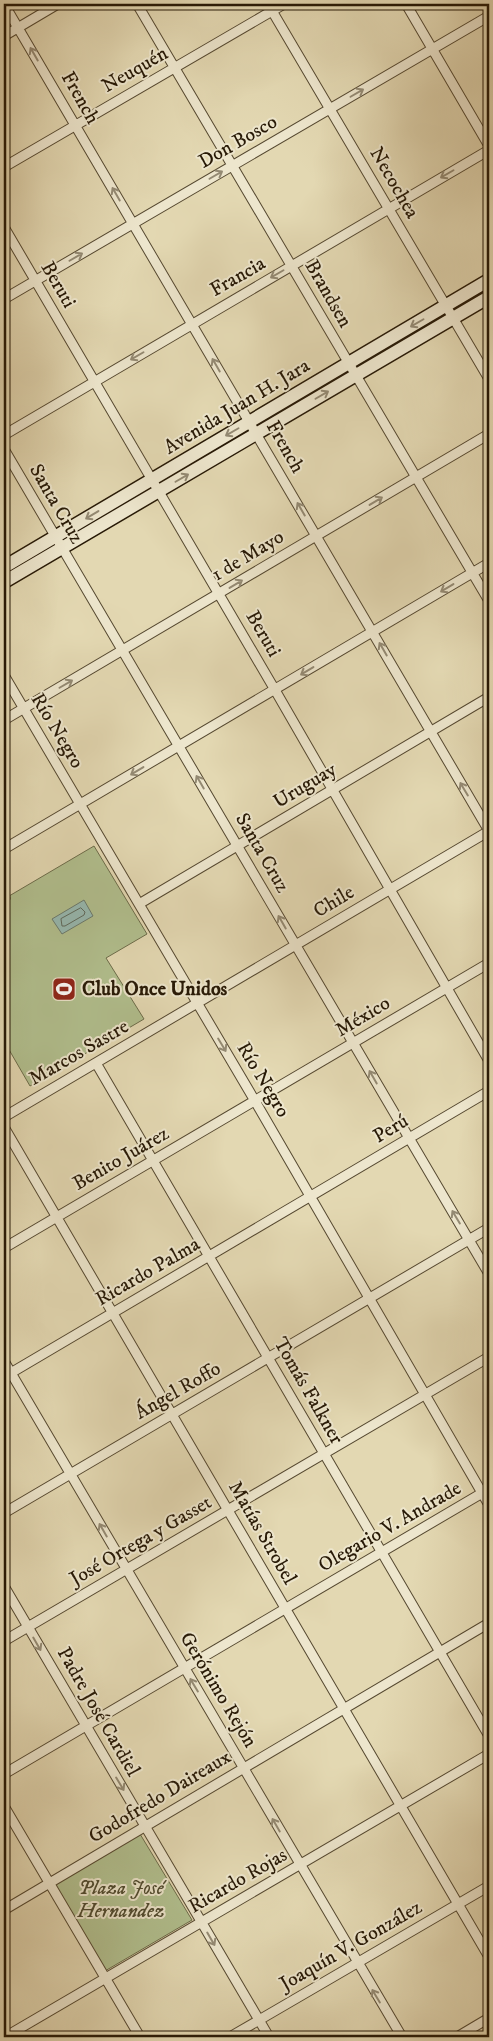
<svg xmlns="http://www.w3.org/2000/svg" width="493" height="2041" font-family="'IM FELL DW Pica',serif">
	<style>
		.green { fill: #b1bf8e; stroke: #6c6c4a }
		.water { fill: #96b9b1; stroke: #6a796d }
		.lines { fill: none; stroke-linecap: round; stroke-linejoin: round }
		.shore { stroke: #5e695c; stroke-width: 1 }
		.street-casing { stroke: #564931; stroke-width: 11 }
		.secondary-casing { stroke: #271906; stroke-width: 15 }
		.street { stroke: #ede6cd; stroke-width: 9 }
		.secondary { stroke: #ede6cd; stroke-width: 12 }
		.oneway { stroke: #948a73 }
		.labels { text-anchor: middle; dominant-baseline: central; stroke-width: 4; stroke-linejoin: round; paint-order: stroke }
		.street-label { font-size: 20px; fill: #271906; stroke: #ede6cd }
		.poi-label { font-size: 20px; font-weight: bold; fill: #271906; stroke: #ede6cd; text-anchor: start }
		.park-label { font-size: 20px; font-style: italic; fill: #504b2f; stroke: #ede6cd }
	</style>
	<rect width="100%" height="100%" fill="#e3d8b2"/>
	<filter id="stains"><feTurbulence type="fractalNoise" baseFrequency=".004" numOctaves="4"/><feColorMatrix values="0 0 0 0 .2 0 0 0 0 .09 0 0 0 0 .02 0 0 0 .5 -.17"/></filter>
	<radialGradient id="worn" r=".72"><stop offset=".6" stop-color="#630" stop-opacity="0"/><stop offset="1" stop-color="#630" stop-opacity=".3"/></radialGradient>
	<path class="green" d="M94,846L147,934L106,958L144,1019L30,1086L4,1041V899Z
		M137,1829L192,1920L105,1971L51,1880Z"/>
	<path class="water" d="M84,900L93,916L62,934L52,919Z"/>
	<g class="lines">
		<path class="shore" d="M81,908L85,912L84,915L65,926H62L61,919Z"/>
		<g class="street-casing">
			<path id="street" d="M137,4L489,601
				M268,4L489,379
				M406,4L489,146
				M4,36L58,4
				M4,167L284,4
				M4,227L275,690L489,1061
				M4,299L489,16
				M4,435L489,150
				M4,449L489,1274
				M4,675L255,1101L489,1505
				M4,720L489,434
				M4,849L489,563
				M4,896L5,898
				M139,904L489,697
				M96,1063L489,1736
				M4,1117L489,831L4,4
				M4,1127L489,1957
				M4,1248L489,963
				M4,1361L402,2037
				M4,1377L489,1091
				M4,1513L489,1228
				M4,1586L269,2037
				M4,1641L489,1357
				M4,1774L489,1489
				M4,1806L140,2037
				M4,1910L489,1623
				M5,2037L489,1754
				M230,2037L489,1886
				M457,2037L489,2018"/>
		</g>
		<g class="secondary-casing">
			<path id="secondary" d="M4,567L489,280
				M4,582L489,297"/>
		</g>
		<use href="#street" class="street"/>
		<use href="#secondary" class="secondary"/>
	</g>
	<defs><path id="oneway-shaft" d="M-6 0H5M1.5-3L5.5 0L1.5 3" fill="none" stroke-width="1.6" stroke-linecap="round" stroke-linejoin="round" transform="scale(1.25)"/></defs>
	<g class="oneway">
		<use href="#oneway-shaft" transform="translate(34 54) rotate(-120)"/>
		<use href="#oneway-shaft" transform="translate(357 93) rotate(-30)"/>
		<use href="#oneway-shaft" transform="translate(447 174) rotate(150)"/>
		<use href="#oneway-shaft" transform="translate(216 175) rotate(-30)"/>
		<use href="#oneway-shaft" transform="translate(116 194) rotate(-120)"/>
		<use href="#oneway-shaft" transform="translate(76 257) rotate(-30)"/>
		<use href="#oneway-shaft" transform="translate(277 274) rotate(150)"/>
		<use href="#oneway-shaft" transform="translate(417 323) rotate(150)"/>
		<use href="#oneway-shaft" transform="translate(137 356) rotate(150)"/>
		<use href="#oneway-shaft" transform="translate(216 365) rotate(-120)"/>
		<use href="#oneway-shaft" transform="translate(322 395) rotate(-30)"/>
		<use href="#oneway-shaft" transform="translate(232 432) rotate(150)"/>
		<use href="#oneway-shaft" transform="translate(182 478) rotate(-30)"/>
		<use href="#oneway-shaft" transform="translate(376 501) rotate(-31)"/>
		<use href="#oneway-shaft" transform="translate(301 509) rotate(-120)"/>
		<use href="#oneway-shaft" transform="translate(92 515) rotate(149)"/>
		<use href="#oneway-shaft" transform="translate(236 584) rotate(-31)"/>
		<use href="#oneway-shaft" transform="translate(447 588) rotate(149)"/>
		<use href="#oneway-shaft" transform="translate(383 649) rotate(-120)"/>
		<use href="#oneway-shaft" transform="translate(307 671) rotate(149)"/>
		<use href="#oneway-shaft" transform="translate(66 684) rotate(-30)"/>
		<use href="#oneway-shaft" transform="translate(137 771) rotate(149)"/>
		<use href="#oneway-shaft" transform="translate(200 782) rotate(-120)"/>
		<use href="#oneway-shaft" transform="translate(464 789) rotate(-121)"/>
		<use href="#oneway-shaft" transform="translate(282 922) rotate(-120)"/>
		<use href="#oneway-shaft" transform="translate(222 1045) rotate(59)"/>
		<use href="#oneway-shaft" transform="translate(373 1077) rotate(-120)"/>
		<use href="#oneway-shaft" transform="translate(456 1217) rotate(-121)"/>
		<use href="#oneway-shaft" transform="translate(103 1530) rotate(-120)"/>
		<use href="#oneway-shaft" transform="translate(37 1644) rotate(60)"/>
		<use href="#oneway-shaft" transform="translate(194 1685) rotate(-121)"/>
		<use href="#oneway-shaft" transform="translate(120 1784) rotate(59)"/>
		<use href="#oneway-shaft" transform="translate(276 1825) rotate(-120)"/>
		<use href="#oneway-shaft" transform="translate(211 1939) rotate(60)"/>
		<use href="#oneway-shaft" transform="translate(376 1996) rotate(-121)"/>
	</g>
	<defs>
		<g id="stadium-square" transform="scale(1.25)"><rect x="-9" y="-9" width="18" height="18" rx="4" fill="#8f2418" stroke="#ede6cd"/><path d="M0-5a6.5 5 0 1 0 0 10a6.5 5 0 1 0 0-10ZM-3.5-1.8h7v3.6h-7Z" fill="#fff"/></g>
	</defs>
	<g fill-rule="evenodd">
		<use href="#stadium-square" x="64" y="989"/>
	</g>
	<g class="labels">
		<g class="street-label">
			<text transform="translate(135 70) rotate(-30)">Neuquén</text>
			<text transform="translate(80 98) rotate(60)">French</text>
			<text transform="translate(238 142) rotate(-30)">Don Bosco</text>
			<text transform="translate(394 183) rotate(60)">Necochea</text>
			<text transform="translate(238 277) rotate(-30)">Francia</text>
			<text transform="translate(58 285) rotate(60)">Beruti</text>
			<text transform="translate(328 294) rotate(60)">Brandsen</text>
			<text transform="translate(237 407) rotate(-31)">Avenida Juan H. Jara</text>
			<text transform="translate(285 447) rotate(60)">French</text>
			<text transform="translate(56 504) rotate(60)">Santa Cruz</text>
			<text transform="translate(248 556) rotate(-31)">1 de Mayo</text>
			<text transform="translate(263 634) rotate(60)">Beruti</text>
			<text transform="translate(57 731) rotate(59)">Río Negro</text>
			<text transform="translate(305 786) rotate(-31)">Uruguay</text>
			<text transform="translate(262 853) rotate(60)">Santa Cruz</text>
			<text transform="translate(334 902) rotate(-31)">Chile</text>
			<text transform="translate(363 1017) rotate(-31)">México</text>
			<text transform="translate(79 1053) rotate(-30)">Marcos Sastre</text>
			<text transform="translate(263 1080) rotate(59)">Río Negro</text>
			<text transform="translate(391 1129) rotate(-31)">Perú</text>
			<text transform="translate(121 1159) rotate(-30)">Benito Juárez</text>
			<text transform="translate(148 1272) rotate(-30)">Ricardo Palma</text>
			<text transform="translate(178 1391) rotate(-30)">Ángel Roffo</text>
			<text transform="translate(308 1391) rotate(60)">Tomás Falkner</text>
			<text transform="translate(390 1527) rotate(-30)">Olegario V. Andrade</text>
			<text transform="translate(262 1533) rotate(60)">Matías Strobel</text>
			<text transform="translate(141 1541) rotate(-30)">José Ortega y Gasset</text>
			<text transform="translate(218 1690) rotate(59)">Gerónimo Rejón</text>
			<text transform="translate(98 1712) rotate(60)">Padre José Cardiel</text>
			<text transform="translate(160 1797) rotate(-31)">Godofredo Daireaux</text>
			<text transform="translate(238 1881) rotate(-30)">Ricardo Rojas</text>
			<text transform="translate(351 1946) rotate(-30)">Joaquín V. González</text>
		</g>
		<g class="poi-label">
			<text x="82" y="989">Club Once Unidos</text>
		</g>
		<g class="park-label">
			<text x="121" y="1888">Plaza José<tspan x="121" dy="23">Hernandez</tspan></text>
		</g>
	</g>
	<rect width="493" height="2041" fill="none" stroke="#e3d8b2" stroke-width="20"/>
	<rect x="5" y="5" width="483" height="2031" fill="none" stroke="#271906" stroke-width="2.5"/>
	<rect x="10" y="10" width="473" height="2021" fill="none" stroke="#271906"/>
	<rect width="100%" height="100%" filter="url(#stains)"/>
	<rect width="100%" height="100%" fill="url(#worn)"/>
</svg>
